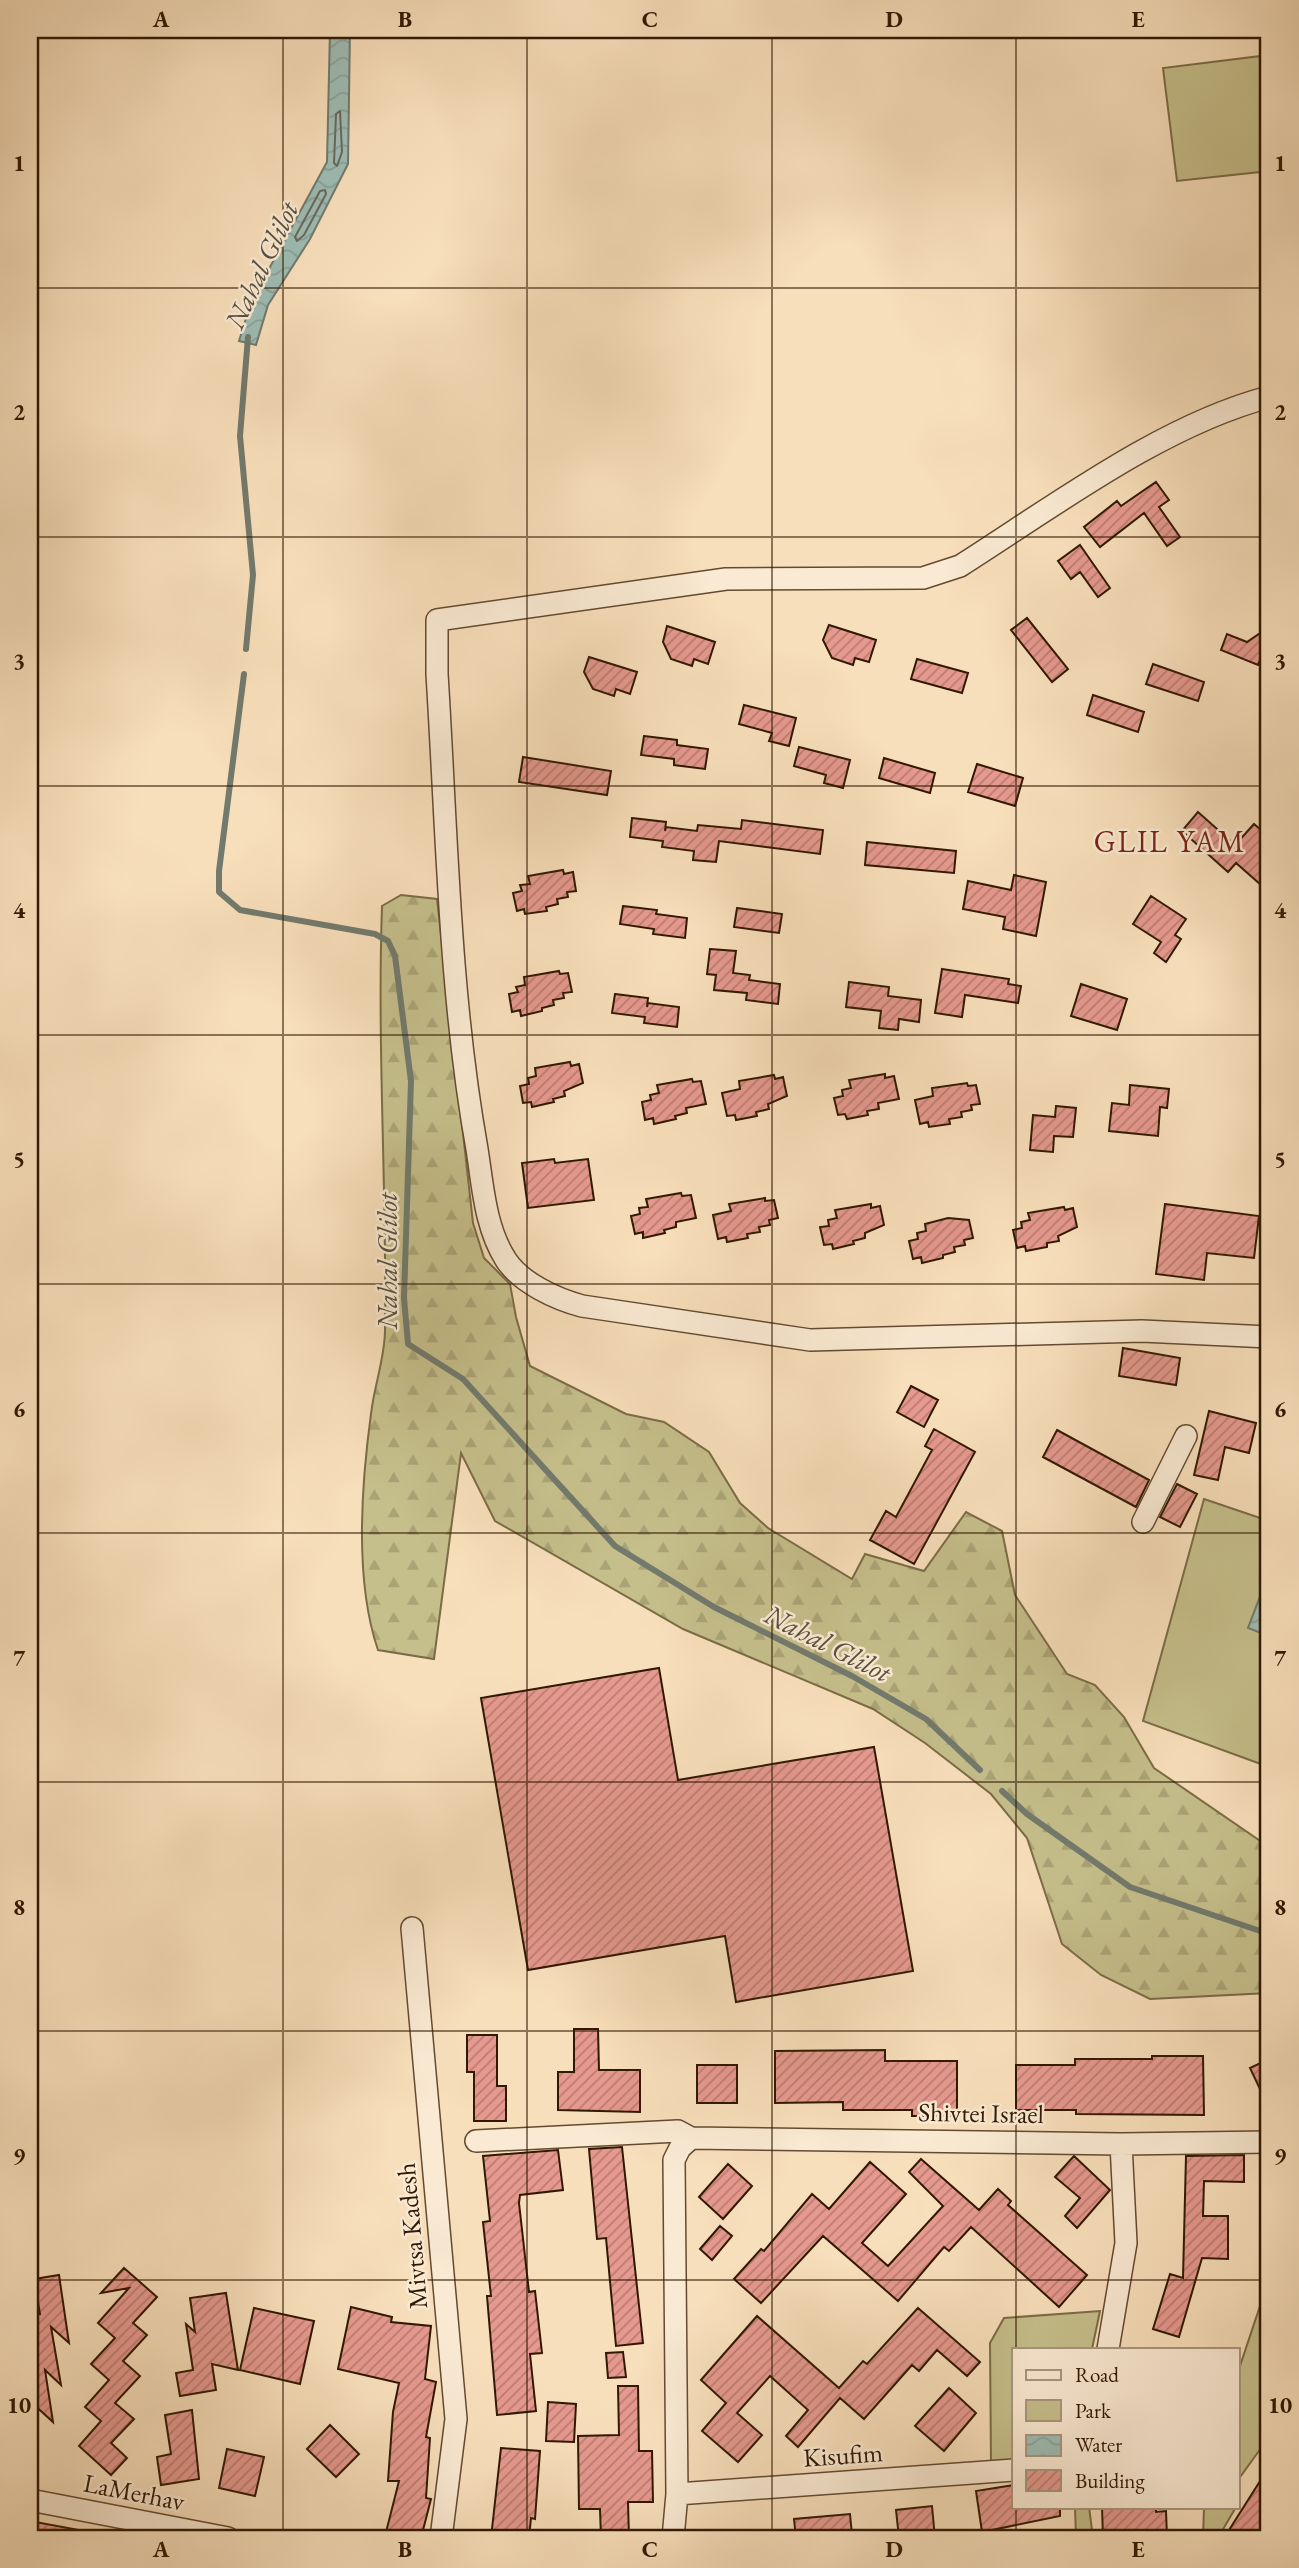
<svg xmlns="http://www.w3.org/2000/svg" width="1299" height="2568" font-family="'EB Garamond',serif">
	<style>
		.green { fill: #c5bf8b; stroke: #7b6c46; stroke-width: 2 }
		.forest { fill: url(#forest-firs); stroke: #7b6c46; stroke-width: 2 }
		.water { fill: url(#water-waves); stroke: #727a6d; stroke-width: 2 }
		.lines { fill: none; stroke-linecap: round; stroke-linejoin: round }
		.shore { stroke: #686a5b; stroke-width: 2 }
		.stream { stroke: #727a6d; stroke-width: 6 }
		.building { fill: url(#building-hatch); stroke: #311802; stroke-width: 2 }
		.minor-casing { stroke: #634a30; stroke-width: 24 }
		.minor { stroke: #faead3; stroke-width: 21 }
		.grid { fill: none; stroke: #311802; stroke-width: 2; stroke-opacity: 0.55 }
		.labels { text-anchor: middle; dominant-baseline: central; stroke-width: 5; stroke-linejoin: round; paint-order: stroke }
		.street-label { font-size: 26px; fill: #311802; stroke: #faead3 }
		.water-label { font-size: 28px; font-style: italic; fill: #575140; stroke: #faead3 }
		.quarter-label { font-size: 30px; letter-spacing: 2px; fill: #7a1f14; stroke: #faead3 }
		.neatline { fill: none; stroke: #311802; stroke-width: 2.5 }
		.grid-label { font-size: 23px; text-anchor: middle; font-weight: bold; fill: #311802 }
	</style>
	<defs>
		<pattern id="forest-firs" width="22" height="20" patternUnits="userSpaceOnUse" patternTransform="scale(1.75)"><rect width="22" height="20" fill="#c5bf8b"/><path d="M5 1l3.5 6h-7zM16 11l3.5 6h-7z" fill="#aaa376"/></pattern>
		<pattern id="water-waves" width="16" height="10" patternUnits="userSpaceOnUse" patternTransform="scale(1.75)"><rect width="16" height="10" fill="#9ebcb4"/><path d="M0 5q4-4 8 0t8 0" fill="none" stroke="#89a199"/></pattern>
		<pattern id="building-hatch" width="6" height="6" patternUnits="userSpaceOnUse" patternTransform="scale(1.75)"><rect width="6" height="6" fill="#e6998e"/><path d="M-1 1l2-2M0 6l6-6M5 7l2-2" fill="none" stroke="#bb7c72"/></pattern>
	</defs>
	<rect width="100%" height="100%" fill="#f8dfbb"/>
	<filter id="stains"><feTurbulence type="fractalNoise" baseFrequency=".00286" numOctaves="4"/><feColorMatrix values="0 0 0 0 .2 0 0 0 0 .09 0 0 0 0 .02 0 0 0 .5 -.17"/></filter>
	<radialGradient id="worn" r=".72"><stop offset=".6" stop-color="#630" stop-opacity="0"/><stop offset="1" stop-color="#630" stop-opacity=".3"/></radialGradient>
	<path class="green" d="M1269,55V171L1177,181L1163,68Z
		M1204,1499L1269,1521V1767L1143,1721Z
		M1269,2279V2437L1238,2480V2372Z
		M1100,2311L1092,2349H1014V2464L991,2465L990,2343L1004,2318Z
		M1075,2507H1089L1093,2538H1076Z
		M1204,2507H1236L1218,2538H1203Z"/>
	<path class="forest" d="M401,895L437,899L473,1223L484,1258L510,1284L516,1317L530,1366L626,1414L664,1422L709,1452L740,1503L768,1528L852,1579L865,1554L924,1571L966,1512L1002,1531L1015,1595L1067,1674L1095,1685L1124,1717L1154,1768L1269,1847V1993L1150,1999L1101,1975L1062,1944L1027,1838L991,1794L925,1743L873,1709L683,1629L495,1521L461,1453L434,1659L378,1650C354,1580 361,1487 371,1414C374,1386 385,1358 385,1330C387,1189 377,1049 382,906Z"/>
	<path class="water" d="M330,30H350L348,164L310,239L268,305L256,345L239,341L251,302L327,162Z
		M1261,1594L1269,1598V1636L1248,1628Z"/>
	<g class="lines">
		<path class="shore" d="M340,111L342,152L337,166L334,163L336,114Z
			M325,190L326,194L304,235L297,241L295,237L320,191Z"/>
		<path class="stream" d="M246,649L253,575L240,436L248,337
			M244,674L219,871V892L240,910L375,934L388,941L395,956L411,1081L404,1298L408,1344L463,1379L615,1546L714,1607L852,1676L926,1719L980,1770
			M1002,1791L1027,1814L1130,1887L1269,1934"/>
	</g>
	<path class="building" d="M1156,482L1169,500L1159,507L1180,537L1167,546L1144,513L1100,547L1084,527L1117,501L1121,506Z
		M1080,545L1110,588L1098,597L1080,572L1071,579L1058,561Z
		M1027,618L1068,669L1052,682L1011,630Z
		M829,625L876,640L869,662L855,658L853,665L832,658L823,640Z
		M667,626L715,642L708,664L694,659L692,666L671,659L663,642Z
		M1269,627V637L1258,665L1221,650L1227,634L1247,642Z
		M589,657L637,672L630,694L616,689L614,696L593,689L584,672Z
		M917,659L968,673L962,693L911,679Z
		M1153,664L1204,682L1198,701L1146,684Z
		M1093,695L1144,712L1138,732L1087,715Z
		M744,705L796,718L789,746L769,741L772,733L739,724Z
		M644,736L677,740V745L708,749L705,769L674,765V759L641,755Z
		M799,747L850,760L843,788L824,783L826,775L794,766Z
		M523,757L611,771L607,795L519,782Z
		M884,758L935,773L930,793L879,778Z
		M977,764L1023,778L1015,806L968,792Z
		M1198,812L1235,845L1254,824L1269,837V892L1236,863L1228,872L1182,831Z
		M632,818L666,822L665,831L666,827L697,831L698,825L741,829L742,820L823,830L820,854L719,841L716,862L693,860L694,851L662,847L663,841L630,837Z
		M867,842L956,851L954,873L865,865Z
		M563,870L564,874L573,872L576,891L567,892L568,897L557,899L558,904L546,907L547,911L525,914L524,909L517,911L513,893L522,891L520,885L530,884L528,876Z
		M1014,875L1046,882L1036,936L1003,929L1005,917L963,909L968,881L1011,890Z
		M1151,896L1186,919L1175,935L1181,939L1166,962L1154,953L1161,942L1133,924Z
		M623,906L657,910L656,914L687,918L685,938L653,934L654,929L620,924Z
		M737,908L782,914L779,933L734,927Z
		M710,949L736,951L733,973L750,975L749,980L780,984L778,1004L746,1000L747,993L714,990L716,975L707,974Z
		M942,969L1009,979L1008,984L1021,986L1018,1003L965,995L962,1017L935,1013Z
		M559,971L560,974L568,973L572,992L563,993L564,998L553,1000L554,1005L542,1008V1011L521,1016L520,1010L512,1012L509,994L518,992L516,987L525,985L524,977Z
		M849,982L889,987L888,996L921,1000L919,1022L899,1019L898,1030L879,1028L881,1011L846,1007Z
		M1081,984L1127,999L1117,1030L1071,1016Z
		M615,994L648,998L647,1007L648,1003L679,1007L677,1027L644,1023L645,1017L612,1013Z
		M570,1062L571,1066L579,1064L583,1083L564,1091L565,1096L553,1099L554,1102L532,1107L531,1102L523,1103L520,1086L529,1084L528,1078L536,1076L535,1068Z
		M885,1074V1078L894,1076L899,1099L878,1103L879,1109L867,1111L868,1115L847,1119L845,1114L838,1115L834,1098L843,1096L842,1090L851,1088L849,1080Z
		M774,1075L775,1079L783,1077L787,1096L768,1104L769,1109L756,1112L757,1116L736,1120L735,1115L727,1116L722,1093L740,1089L739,1081Z
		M692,1079L693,1082L701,1081L706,1104L686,1108L687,1113L675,1116L676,1119L654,1124L653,1118L645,1120L642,1102L651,1100L650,1095L659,1093L657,1085Z
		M967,1083L968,1086L976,1085L980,1104L971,1105L972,1110L961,1112L962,1117L949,1119L950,1124L929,1127L928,1122L920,1124L915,1100L933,1096L932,1088Z
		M1130,1085L1169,1089L1167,1108L1160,1107L1158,1136L1109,1131L1112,1103L1129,1105Z
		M1056,1106L1076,1108L1073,1137L1054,1136L1053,1152L1030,1150L1033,1115L1055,1117Z
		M554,1159L555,1163L588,1159L594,1200L528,1208L522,1163Z
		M681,1193L682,1196L691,1195L696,1218L676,1222V1227L664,1230L665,1233L643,1238V1232L635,1234L631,1216L640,1214L639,1208L648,1207L646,1199Z
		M765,1198V1201L774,1200L778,1218L769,1220L770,1225L759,1227L760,1232L747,1234L748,1238L727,1242L726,1237L718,1239L713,1215L731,1211L729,1204Z
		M871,1204V1208L880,1206L884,1225L865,1233V1238L853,1241L854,1244L833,1249L832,1244L824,1245L820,1227L829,1226L828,1220L837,1218L835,1210Z
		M1165,1204L1259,1216L1254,1258L1207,1253L1204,1280L1156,1274Z
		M1064,1207L1065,1210L1073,1208L1077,1227L1058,1236L1059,1241L1047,1243V1247L1026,1251L1025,1246L1017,1248L1013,1230L1022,1228L1021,1222L1030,1220L1028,1213Z
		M948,1218L969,1220L973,1238L964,1240L965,1245L954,1247L955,1252L943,1255V1258L922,1263L921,1257L913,1259L909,1241L918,1239L917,1233L926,1231L925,1224Z
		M1123,1348L1180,1358L1176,1385L1119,1376Z
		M911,1386L938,1400L924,1427L897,1412Z
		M1209,1411L1256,1423L1249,1453L1225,1447L1218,1480L1194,1475Z
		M934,1429L975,1452L914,1564L870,1540L886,1511L896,1517L932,1450L925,1446Z
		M1057,1430L1149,1480L1136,1507L1043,1457Z
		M1177,1484L1197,1494L1180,1527L1160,1517Z
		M659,1668L678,1780L874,1747L913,1971L736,2002L725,1936L528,1970L481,1698Z
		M574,2029H598L599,2070H640V2112L558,2110V2072H574Z
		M467,2035H497V2086H506V2121H474V2072H467Z
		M885,2050V2061H957V2116H912V2110H843V2102L775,2103V2051Z
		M1152,2056H1203L1204,2115L1076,2114V2110H1016V2065H1075V2059H1152Z
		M1269,2059V2108L1250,2068Z
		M697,2065H737V2103H697Z
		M622,2147L643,2343L616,2346L606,2238L597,2239L589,2149Z
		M558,2150L563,2190L520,2195L519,2203L529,2292L535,2291L542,2353L530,2354L536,2411L497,2415L487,2296H491L483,2222L490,2221L483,2156Z
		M1244,2155V2182L1204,2181L1203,2216H1228V2259L1202,2258L1179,2337L1153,2329L1170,2274L1183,2278L1186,2156Z
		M1074,2156L1110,2190L1077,2228L1065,2216L1080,2198L1055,2177Z
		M921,2159L979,2210L998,2189L1011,2201L1008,2205L1087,2275L1059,2307L971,2227L949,2251L944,2247L898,2301L823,2236L761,2303L734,2279L761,2249L764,2251L812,2194L829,2209L870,2162L906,2194L862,2243L888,2266L943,2206L909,2172Z
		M728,2164L752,2186L723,2219L699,2197Z
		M720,2226L732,2236L712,2260L700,2249Z
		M124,2268L157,2297L133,2323L147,2335L123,2361L140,2376L115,2403L134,2419L111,2443L127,2458L111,2475L79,2446L101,2421L85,2407L109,2380L91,2364L115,2338L98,2323L129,2288L101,2293Z
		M59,2275L69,2343L51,2327L61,2385L45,2370L53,2422L30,2401V2315L40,2314L34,2279Z
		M226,2293L238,2370L212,2364L216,2390L180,2396L176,2373L193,2370L186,2324L195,2332L190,2298Z
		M351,2307L392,2317L391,2322L431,2326L425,2379L436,2382L426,2437L430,2438L426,2498L431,2499L421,2538L385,2536L399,2481H388L393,2412L399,2383L338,2369Z
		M254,2308L314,2321L300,2384L240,2370Z
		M918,2308L980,2362L967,2376L937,2350L919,2371L912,2365L864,2419L840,2398L798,2447L786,2436L808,2410L770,2376L737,2413L762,2435L738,2462L702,2431L726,2403L701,2380L757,2316L839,2388L863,2361L867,2364Z
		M623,2352L626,2377L608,2378L606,2353Z
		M618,2386H638L639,2451H652L653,2502H628L629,2538H601L600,2509H579L578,2436L619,2435Z
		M949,2388L976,2413L944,2451L915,2426Z
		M548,2402L576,2404L574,2442L546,2441Z
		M192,2410L199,2479L161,2485L157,2457L171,2454L165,2415Z
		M330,2425L359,2454L336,2477L307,2449Z
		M501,2448L540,2451L535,2519L531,2518L529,2538H491Z
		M227,2449L264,2457L255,2496L219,2488Z
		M1269,2467V2538H1224Z
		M1014,2485V2507H1060V2516L982,2532L976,2491Z
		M932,2506L935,2538H899L896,2510Z
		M1102,2507H1156V2512L1166,2511L1167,2537L1103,2538Z
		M850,2514L852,2535L796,2538L794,2519Z
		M30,2521L79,2530V2538H30Z"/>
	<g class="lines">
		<g class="minor-casing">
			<path id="minor" d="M1269,397C1162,425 1053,507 960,566L923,578L726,579L437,620V674C447,832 449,993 477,1149C483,1187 485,1227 506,1260C521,1283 556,1299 582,1306L810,1340L1142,1331L1269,1337
				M1143,1522L1186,1436
				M412,1928L456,2419L441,2538
				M476,2141L678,2131L691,2138L1121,2144L1269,2142
				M1108,2349L1126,2243L1121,2144
				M677,2494L1014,2470
				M30,2500L228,2538
				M673,2538L677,2494L674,2160L680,2148L691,2138"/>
		</g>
		<use href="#minor" class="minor"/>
	</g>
	<path class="grid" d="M283,30V2538M527,30V2538M772,30V2538M1016,30V2349M30,288H1269M30,537H1269M30,786H1269M30,1035H1269M30,1284H1269M30,1533H1269M30,1782H1269M30,2031H1269M30,2280H1269M1016,2507V2538"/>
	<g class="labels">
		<g class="street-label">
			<text transform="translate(981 2113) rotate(1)">Shivtei Israel</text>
			<text transform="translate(412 2236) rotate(-95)">Mivtsa Kadesh</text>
			<text transform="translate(843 2455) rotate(-4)">Kisufim</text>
			<text transform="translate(134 2492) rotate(11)">LaMerhav</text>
		</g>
		<g class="water-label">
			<text transform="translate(261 265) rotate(-65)">Nahal Glilot</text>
			<text transform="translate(387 1261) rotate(-90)">Nahal Glilot</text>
			<text transform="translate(828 1643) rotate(27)">Nahal Glilot</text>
		</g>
		<g class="quarter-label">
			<text x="1170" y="841">GLIL YAM</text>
		</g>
	</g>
	<rect width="1299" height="2568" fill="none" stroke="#f8dfbb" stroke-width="77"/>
	<rect x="1012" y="2348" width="228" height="161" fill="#faead3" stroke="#aa967f" stroke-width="2"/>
	<rect x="1026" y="2370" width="35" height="10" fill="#faead3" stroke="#aa967f" stroke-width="2"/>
	<text x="1075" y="2382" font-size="21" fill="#311802">Road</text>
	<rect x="1026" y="2400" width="35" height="21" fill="#c5bf8b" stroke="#aa967f" stroke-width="2"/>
	<text x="1075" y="2418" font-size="21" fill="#311802">Park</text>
	<rect x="1026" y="2435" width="35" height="21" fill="url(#water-waves)" stroke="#aa967f" stroke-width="2"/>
	<text x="1075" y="2452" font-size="21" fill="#311802">Water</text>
	<rect x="1026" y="2470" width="35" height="21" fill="url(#building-hatch)" stroke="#aa967f" stroke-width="2"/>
	<text x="1075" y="2488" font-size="21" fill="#311802">Building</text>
	<rect x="38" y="38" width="1222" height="2492" class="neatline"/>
	<g class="grid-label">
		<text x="161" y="27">A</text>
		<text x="405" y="27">B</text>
		<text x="650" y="27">C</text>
		<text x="894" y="27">D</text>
		<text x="1138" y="27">E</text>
		<text x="19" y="171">1</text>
		<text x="1280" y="171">1</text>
		<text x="19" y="420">2</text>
		<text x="1280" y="420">2</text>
		<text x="19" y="669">3</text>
		<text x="1280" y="669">3</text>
		<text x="19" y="918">4</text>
		<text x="1280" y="918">4</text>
		<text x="19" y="1167">5</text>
		<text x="1280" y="1167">5</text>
		<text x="19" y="1417">6</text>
		<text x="1280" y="1417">6</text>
		<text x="19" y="1666">7</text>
		<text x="1280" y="1666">7</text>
		<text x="19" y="1915">8</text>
		<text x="1280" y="1915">8</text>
		<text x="19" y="2164">9</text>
		<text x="1280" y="2164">9</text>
		<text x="19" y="2413">10</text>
		<text x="1280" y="2413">10</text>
		<text x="161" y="2557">A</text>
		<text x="405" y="2557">B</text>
		<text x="650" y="2557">C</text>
		<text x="894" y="2557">D</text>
		<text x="1138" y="2557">E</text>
	</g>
	<rect width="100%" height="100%" filter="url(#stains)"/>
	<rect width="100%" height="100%" fill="url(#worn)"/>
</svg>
